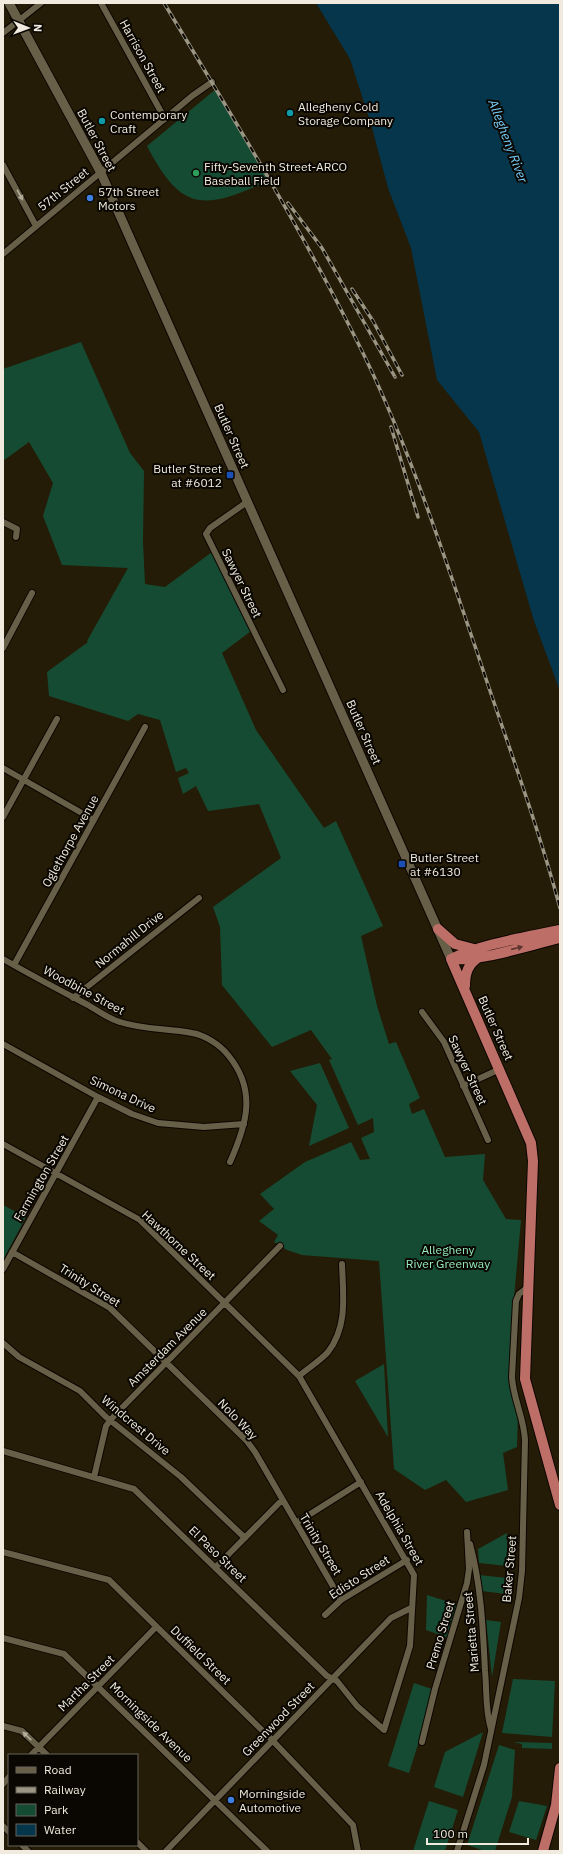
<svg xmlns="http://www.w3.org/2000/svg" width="563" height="1854" font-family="'IBM Plex Sans',sans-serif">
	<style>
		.green { fill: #164b33 }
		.water { fill: #05364b }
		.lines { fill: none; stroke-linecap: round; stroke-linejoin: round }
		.minor-casing { stroke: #0d0600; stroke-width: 8 }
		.secondary-casing { stroke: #0d0600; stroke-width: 11 }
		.trunk-casing { stroke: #0d0600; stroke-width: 12 }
		.minor { stroke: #685f48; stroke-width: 6 }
		.secondary { stroke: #685f48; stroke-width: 9 }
		.trunk { stroke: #bd6e67; stroke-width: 10 }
		.rail-casing { stroke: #9b9584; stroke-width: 3.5 }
		.rail { stroke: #0a0702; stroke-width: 2; stroke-dasharray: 6; stroke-linecap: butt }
		.oneway { fill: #b3ac9a }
		.oneway2 { fill: #5b352f }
		.culture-dot { fill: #0f9aa8; stroke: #0a0702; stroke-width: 1.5 }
		.leisure-dot { fill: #2e9e5b; stroke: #0a0702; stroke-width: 1.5 }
		.shop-dot { fill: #3f7fe0; stroke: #0a0702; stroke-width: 1.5 }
		.transit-dot { fill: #1a4fb4; stroke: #0a0702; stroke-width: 1.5 }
		.labels { text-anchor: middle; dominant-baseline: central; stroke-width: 4; stroke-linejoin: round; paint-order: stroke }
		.street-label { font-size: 12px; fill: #f0ebde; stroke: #0a0702 }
		.poi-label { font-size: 12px; fill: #f0ebde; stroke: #0a0702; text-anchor: start }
		.park-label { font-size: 12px; fill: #93eabd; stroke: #0a0702 }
		.water-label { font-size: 13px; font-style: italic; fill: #77d0fd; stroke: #0a0702 }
	</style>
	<rect width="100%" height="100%" fill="#241c06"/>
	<path class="green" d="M216,89L271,180C205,209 183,215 147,146Z
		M81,342L130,453L144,471L143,542L145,584L165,587L212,552L251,631L222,653L256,730L324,828L336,821L383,926L361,936L377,1006L389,1044L396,1042L420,1098L409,1104L412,1114L424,1109L445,1157L485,1154L483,1180L506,1219L521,1220L511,1331V1389L518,1414L517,1447L503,1453L508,1490L466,1502L446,1480L425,1490L394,1469L379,1261L302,1255L287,1250L274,1242L278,1235L259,1221L274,1209L260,1194L305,1162L351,1142L360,1160L370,1159L361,1138L374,1132L373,1118L358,1125L329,1060L332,1059L311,1030L272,1047L222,985L220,927L213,907L281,858L259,804L208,811L196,786L183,794L178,778L189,773L186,768L176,772L160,720L138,714L128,721L49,696L47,672L88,642L87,641L128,568L62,565L43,516L53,483L29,442L3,461V369Z
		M320,1063L349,1128L309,1146L317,1105L290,1071Z
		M3,1205L26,1217L3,1260Z
		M384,1364L388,1437L355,1381Z
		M507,1533V1566L479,1563L478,1549Z
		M479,1575L507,1578L506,1594L482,1591Z
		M427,1595L462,1606L452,1639L426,1630Z
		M486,1620L501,1622L492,1677Z
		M513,1679L555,1681L552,1737L502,1733Z
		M414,1683L435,1690L409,1773L388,1766Z
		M483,1732L463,1797L434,1787L445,1752Z
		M513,1742L552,1743V1749L522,1748V1744Z
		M499,1745L515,1750L512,1797L495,1851H485L467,1845Z
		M429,1801L458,1810L445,1851H413Z
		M519,1801L547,1806L536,1840L509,1832Z"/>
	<path class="water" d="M316,3H560V691L534,621L479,432L437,380L411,248L388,188L371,124L350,59Z"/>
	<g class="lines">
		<g class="minor-casing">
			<path id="minor" d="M101,3L165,119
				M3,33L41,3
				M3,165L36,226
				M3,254L192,96L212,82
				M247,502L210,528L206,534L283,690
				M3,522L17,529L16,537
				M3,648L32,593
				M3,768L94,820
				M3,817L57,719
				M3,959C31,975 59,990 88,1005C98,1011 109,1019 120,1022C144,1030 168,1028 192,1033C205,1035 220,1045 228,1055C257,1090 247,1124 230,1162
				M14,965L145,727
				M73,998L199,898
				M422,1012L444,1042L488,1140
				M3,1044L98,1097L132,1114L158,1123L204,1127L244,1124
				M463,1086L500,1069
				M3,1144L140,1220L299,1376L414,1575L410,1646L384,1730L357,1706L337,1681L327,1676L134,1489L3,1451
				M12,1252L110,1308L246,1440L255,1452L341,1600
				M3,1269L98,1097
				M3,1343L19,1357L80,1391L106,1417L181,1477L245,1538
				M299,1376C308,1368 320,1361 328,1352C348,1326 343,1295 342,1264
				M94,1477L106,1426L114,1416L280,1246
				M296,1523L361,1482
				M470,1544C481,1584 483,1629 485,1671C487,1690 485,1710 491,1729
				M3,1552L109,1580L273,1741L353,1825L358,1851
				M216,1567L282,1500
				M325,1615L341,1600L407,1560
				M3,1638L64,1654L267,1851
				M3,1726L22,1731L47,1755
				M422,1742L435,1689L467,1583L469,1569L467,1532
				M31,1755L156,1627
				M3,1784L9,1777
				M3,1826L9,1832
				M137,1842L146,1851
				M22,1845L28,1851
				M166,1851L391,1618L411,1608
				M457,1851L484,1765L519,1598L522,1571L525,1440C524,1418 513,1398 512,1377L516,1301L519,1294L528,1287"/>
		</g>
		<g class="secondary-casing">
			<path id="secondary" d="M9,3L101,173L451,959"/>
		</g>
		<g class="trunk-casing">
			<path id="trunk" d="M438,929L455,944L474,949
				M451,959L531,1143L533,1161L525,1379L560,1505
				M451,959C480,944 528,937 560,930
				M453,959C483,961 530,945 560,938
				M465,986C465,973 468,964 479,957
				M543,1851L556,1805L560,1768"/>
		</g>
		<use href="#minor" class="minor"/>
		<use href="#secondary" class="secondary"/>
		<use href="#trunk" class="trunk"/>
		<g class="rail-casing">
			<path id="rail" d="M164,3C231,114 299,225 357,341C407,440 441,547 477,652C505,737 537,822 560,908
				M288,203L322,248L395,377
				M352,289L373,321L402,375
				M391,427L418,517"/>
		</g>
		<use href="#rail" class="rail"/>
	</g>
	<defs><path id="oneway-solid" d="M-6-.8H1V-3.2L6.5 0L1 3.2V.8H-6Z"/></defs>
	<g class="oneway">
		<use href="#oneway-solid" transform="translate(20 195) rotate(61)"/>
		<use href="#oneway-solid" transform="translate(27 1736) rotate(-136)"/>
	</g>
	<use class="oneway2" href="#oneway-solid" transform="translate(517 948) rotate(-13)"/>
	<g class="culture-dot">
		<circle cx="290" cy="113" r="4"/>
		<circle cx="102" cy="121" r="4"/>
	</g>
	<circle class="leisure-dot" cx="196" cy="173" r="4"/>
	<g class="shop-dot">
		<circle cx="90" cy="198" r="4"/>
		<circle cx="231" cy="1800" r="4"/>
	</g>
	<g class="transit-dot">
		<rect x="226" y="471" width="8" height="8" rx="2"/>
		<rect x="398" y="860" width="8" height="8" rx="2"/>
	</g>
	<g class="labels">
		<g class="street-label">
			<text transform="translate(143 56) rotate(61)">Harrison Street</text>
			<text transform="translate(97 140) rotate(62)">Butler Street</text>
			<text transform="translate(63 189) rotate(-39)">57th Street</text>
			<text transform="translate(232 436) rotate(66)">Butler Street</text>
			<text transform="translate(242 583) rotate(64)">Sawyer Street</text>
			<text transform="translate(364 732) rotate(66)">Butler Street</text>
			<text transform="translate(70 841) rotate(-61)">Oglethorpe Avenue</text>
			<text transform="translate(129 939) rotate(-39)">Normahill Drive</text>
			<text transform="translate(84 990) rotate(28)">Woodbine Street</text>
			<text transform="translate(496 1028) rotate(66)">Butler Street</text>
			<text transform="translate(468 1070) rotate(65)">Sawyer Street</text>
			<text transform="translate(123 1094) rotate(25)">Simona Drive</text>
			<text transform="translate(41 1178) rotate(-60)">Farmington Street</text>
			<text transform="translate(179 1245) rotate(43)">Hawthorne Street</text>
			<text transform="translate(90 1285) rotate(32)">Trinity Street</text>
			<text transform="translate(167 1347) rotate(-45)">Amsterdam Avenue</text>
			<text transform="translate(238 1419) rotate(46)">Nolo Way</text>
			<text transform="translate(136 1425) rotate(40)">Windcrest Drive</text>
			<text transform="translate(400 1528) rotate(60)">Adelphia Street</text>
			<text transform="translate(321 1544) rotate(59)">Trinity Street</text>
			<text transform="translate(218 1554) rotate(44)">El Paso Street</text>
			<text transform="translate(509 1569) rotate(-85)">Baker Street</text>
			<text transform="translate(359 1577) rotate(-33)">Edisto Street</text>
			<text transform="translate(471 1632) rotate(-95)">Marietta Street</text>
			<text transform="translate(440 1635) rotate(-73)">Premo Street</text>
			<text transform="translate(201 1655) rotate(44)">Duffield Street</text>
			<text transform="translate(86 1683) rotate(-45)">Martha Street</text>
			<text transform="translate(278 1719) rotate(-46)">Greenwood Street</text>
			<text transform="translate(151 1722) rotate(44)">Morningside Avenue</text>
		</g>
		<g class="poi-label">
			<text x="298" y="106">Allegheny Cold<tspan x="298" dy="14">Storage Company</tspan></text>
			<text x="110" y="114">Contemporary<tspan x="110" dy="14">Craft</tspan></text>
			<text x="204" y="166">Fifty-Seventh Street-ARCO<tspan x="204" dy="14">Baseball Field</tspan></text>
			<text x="98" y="191">57th Street<tspan x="98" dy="14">Motors</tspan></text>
			<text x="222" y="468" text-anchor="end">Butler Street<tspan x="222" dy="14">at #6012</tspan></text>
			<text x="410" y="857">Butler Street<tspan x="410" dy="14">at #6130</tspan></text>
			<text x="239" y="1793">Morningside<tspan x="239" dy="14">Automotive</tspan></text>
		</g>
		<g class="park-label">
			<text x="448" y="1249">Allegheny<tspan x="448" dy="14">River Greenway</tspan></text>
		</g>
		<g class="water-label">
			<text transform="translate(508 141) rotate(69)">Allegheny River</text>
		</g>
	</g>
	<rect width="563" height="1854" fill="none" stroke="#f0ebde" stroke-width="8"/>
	<rect x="8" y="1754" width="130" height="92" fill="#0a0702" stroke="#66625a"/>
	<rect x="16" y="1767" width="20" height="6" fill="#685f48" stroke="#66625a"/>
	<text x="44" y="1774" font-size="12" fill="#f0ebde">Road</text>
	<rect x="16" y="1787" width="20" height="6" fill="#9b9584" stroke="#66625a"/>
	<text x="44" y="1794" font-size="12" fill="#f0ebde">Railway</text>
	<rect x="16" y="1804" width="20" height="12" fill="#164b33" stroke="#66625a"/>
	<text x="44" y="1814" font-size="12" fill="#f0ebde">Park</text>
	<rect x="16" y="1824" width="20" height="12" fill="#05364b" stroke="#66625a"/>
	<text x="44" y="1834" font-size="12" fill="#f0ebde">Water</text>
	<g transform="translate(28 28) rotate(91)" stroke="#0a0702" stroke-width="3" paint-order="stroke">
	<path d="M0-3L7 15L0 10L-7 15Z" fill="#f0ebde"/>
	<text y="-6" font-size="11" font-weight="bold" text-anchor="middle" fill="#f0ebde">N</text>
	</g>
	<path d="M427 1838v6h101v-6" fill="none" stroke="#f0ebde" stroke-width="2"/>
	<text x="433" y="1838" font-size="12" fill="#f0ebde" stroke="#0a0702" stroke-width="3" paint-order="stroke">100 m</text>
</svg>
